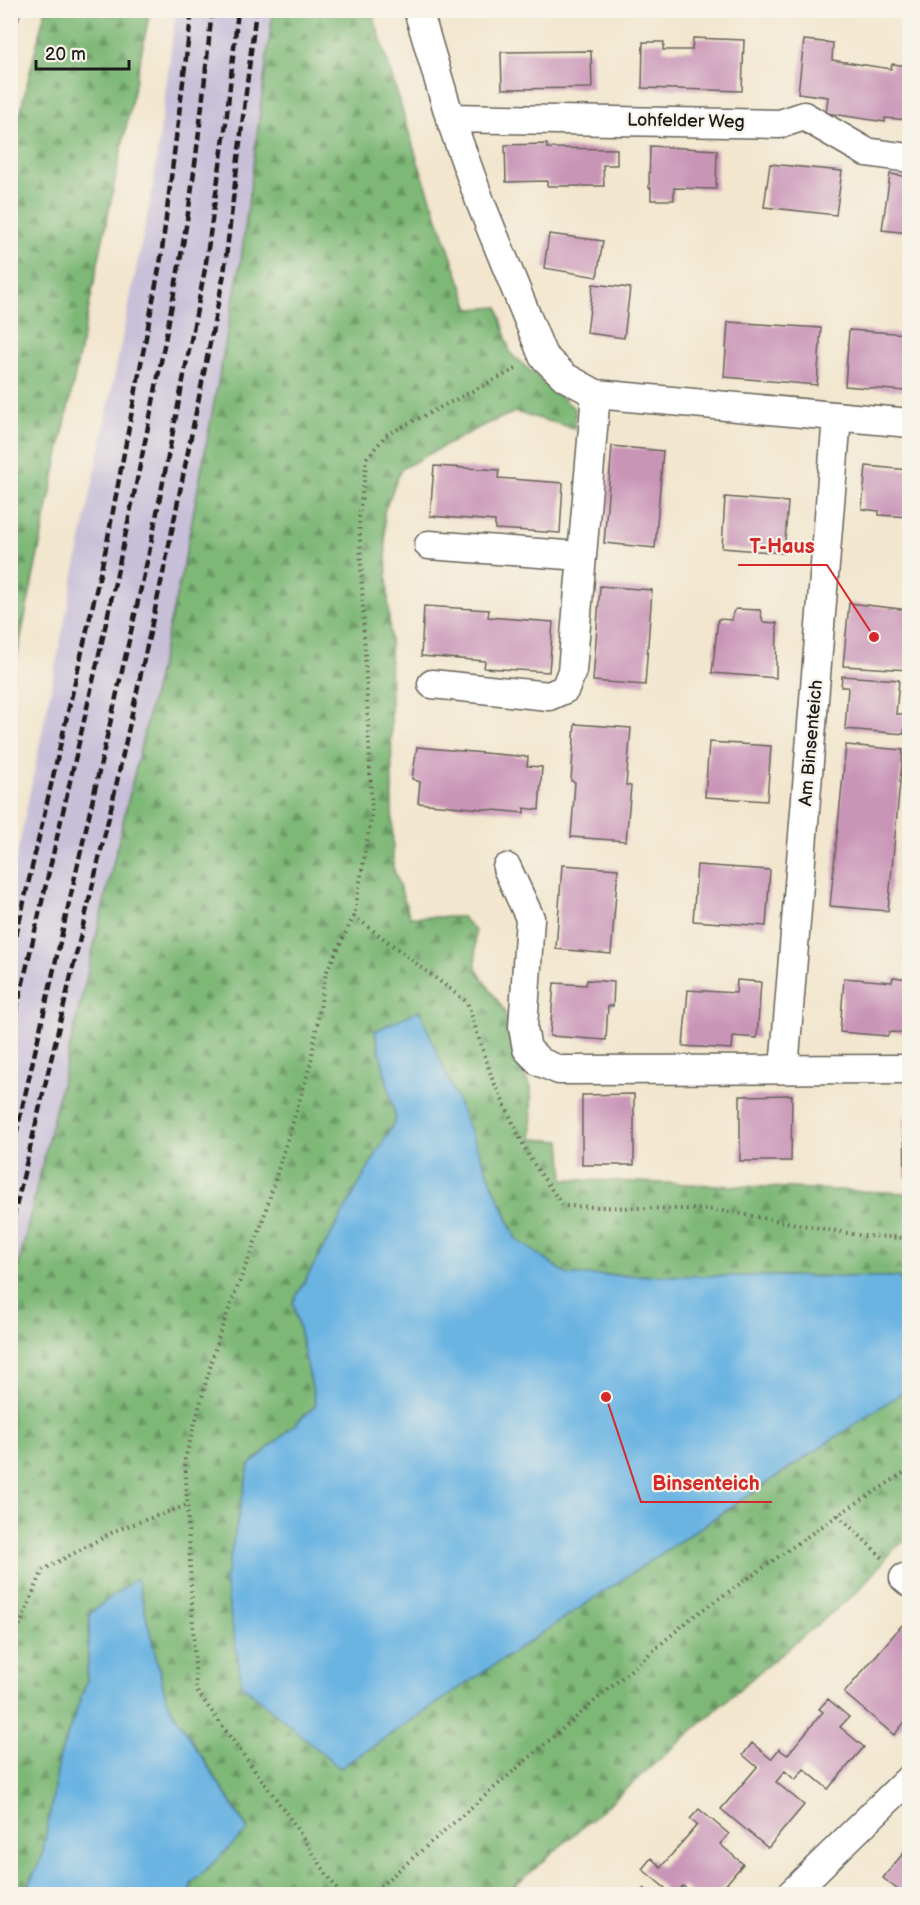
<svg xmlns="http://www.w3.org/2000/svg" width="920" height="1905" font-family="'Balsamiq Sans',sans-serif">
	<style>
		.railway { fill: #c8bfd8 }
		.forest { fill: url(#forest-firs); stroke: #4d6a4a; stroke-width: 1.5 }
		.water { fill: #6ab4e2; stroke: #43687f; stroke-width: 1.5 }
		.building { fill: #c995b7 }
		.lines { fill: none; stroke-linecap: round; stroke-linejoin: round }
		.lane-casing { stroke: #67635a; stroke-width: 17 }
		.street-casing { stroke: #67635a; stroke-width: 31 }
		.path { stroke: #67635a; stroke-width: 4; stroke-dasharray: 1.5 4.5; stroke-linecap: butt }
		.lane { stroke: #fff; stroke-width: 15 }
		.street { stroke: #fff; stroke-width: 28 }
		.rail { stroke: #1c1c1c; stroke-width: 4.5; stroke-dasharray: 9 4.5; stroke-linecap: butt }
		.labels { text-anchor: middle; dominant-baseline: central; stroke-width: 4.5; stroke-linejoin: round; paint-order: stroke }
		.street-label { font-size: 18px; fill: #1c1c1c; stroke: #f7f3e8 }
		.leader { fill: none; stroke: #d62828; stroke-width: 2 }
		.callout-dot { fill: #d62828; stroke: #f7f3e8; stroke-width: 2 }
		.callout-label { font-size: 20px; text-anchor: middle; font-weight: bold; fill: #d62828; stroke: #f7f3e8; stroke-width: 4.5; stroke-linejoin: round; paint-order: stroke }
	</style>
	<defs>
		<pattern id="forest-firs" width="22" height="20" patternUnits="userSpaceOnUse" patternTransform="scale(1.5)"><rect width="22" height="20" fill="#7eb877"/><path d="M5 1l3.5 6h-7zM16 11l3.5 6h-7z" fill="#669561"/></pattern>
	</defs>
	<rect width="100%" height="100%" fill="#f7f3e8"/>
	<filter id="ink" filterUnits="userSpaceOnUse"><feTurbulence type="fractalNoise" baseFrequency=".0167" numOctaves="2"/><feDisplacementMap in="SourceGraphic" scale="12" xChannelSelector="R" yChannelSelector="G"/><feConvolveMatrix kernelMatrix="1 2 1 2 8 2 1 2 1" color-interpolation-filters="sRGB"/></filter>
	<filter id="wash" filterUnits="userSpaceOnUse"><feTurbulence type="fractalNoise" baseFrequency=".008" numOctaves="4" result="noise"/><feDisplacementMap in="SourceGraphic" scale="24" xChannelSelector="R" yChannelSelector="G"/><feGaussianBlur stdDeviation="1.35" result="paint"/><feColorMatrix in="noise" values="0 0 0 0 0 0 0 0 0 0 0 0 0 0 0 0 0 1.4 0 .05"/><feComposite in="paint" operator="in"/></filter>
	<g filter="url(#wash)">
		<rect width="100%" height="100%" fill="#f2e6ce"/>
		<path class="railway" d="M176,11H273L241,259L184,563L11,1297V885L153,186Z"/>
		<path class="forest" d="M45,11H150L11,685L10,154Z
			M273,11H372L418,162L470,309L498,307L510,353L575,409L574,428L515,412L482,426L401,469L384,512L390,638L393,867L410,917H462L475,931L476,969L504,1010L522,1072L531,1087L532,1139L561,1141L564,1179L909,1193V1297L898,1277L568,1275L516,1239L419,1011L375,1032L396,1119L293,1302L316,1405L249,1466L340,1768L909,1388V1538L895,1548L857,1592L758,1673L506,1894H190L191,1884L248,1829L167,1702L137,1578L90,1613L87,1681L60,1756L42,1857L24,1894H11V1297L184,563L241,259Z"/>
		<path class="water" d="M419,1010L516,1239L568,1275L898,1277L909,1297V1388L340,1768L242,1685L225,1581L249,1466L316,1405L293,1302L396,1119L375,1031Z
			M137,1578L167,1702L248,1830L191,1884L190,1894H24L42,1857L60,1756L87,1681L90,1613Z"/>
		<g id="blocks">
			<path class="building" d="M693,38L744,40L742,91L642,88L643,42H664L663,50H692Z
				M804,40L833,43L832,60L891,69L892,64L909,66V120L885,118V122L826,113L828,97L798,93Z
				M591,51L592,88L502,89L501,52Z
				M547,144V148L617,149V165H603L604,186H547V181L506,182L505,145Z
				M650,146L717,150L716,189L674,188V200H651V188H649Z
				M770,164L842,171L836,215L764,207Z
				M890,174L909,177V233L882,230Z
				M549,234L603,241L597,277L544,268Z
				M593,284L630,288L624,338L587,333Z
				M728,322L821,328L817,385L724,377Z
				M849,330L909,334L905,391L845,386Z
				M612,446L663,451L655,548L604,543Z
				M434,466L499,470L498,478L563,483L560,533L495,529V521L430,516Z
				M866,466L909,470V517L879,515V511L862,509Z
				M725,497L788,502L784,553L722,548Z
				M600,586L652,590L645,685L593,681Z
				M849,603L909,610V670L843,666Z
				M424,606L489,610L488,617L553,622L549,672L484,668L485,661L421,656Z
				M736,609L760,610L763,622L777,623L776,678L712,673L718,619L732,620L733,612Z
				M842,676L899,680L896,714H905L904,734L845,729L848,687H841Z
				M575,724L631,728L626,785L631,786L626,841L571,837L575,782L571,781Z
				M709,742L771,746L767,801L705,797Z
				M846,745L903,750L888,911L830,906Z
				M417,747L528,757L527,766L542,767L539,810L524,808V813L418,803L420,782L412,779Z
				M562,865L618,869L611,954L556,949Z
				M697,865L770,870L766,926L693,921Z
				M893,977L909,979V1033L889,1032L888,1036L840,1032L844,978L892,982Z
				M587,980L614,982L613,1006H608L606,1040L550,1036L554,983L586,985Z
				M737,980L761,982L757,1038L733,1036L732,1049L683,1046L688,990L736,993Z
				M634,1094V1165H582V1095Z
				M792,1095L791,1161H740V1096Z
				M904,1117H909V1177H905Z
				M903,1624L909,1630V1717L894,1735L844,1693Z
				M828,1699L849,1717L840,1727L864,1747L828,1789L804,1769L795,1780L785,1771L776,1782L804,1805L768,1848L721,1809L757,1767L743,1755L752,1743L771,1759L779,1749L787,1755L823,1712L819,1709Z
				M699,1809L729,1834L720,1844L743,1864L718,1894H693L683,1886L675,1894H659L665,1888L642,1869L651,1858L661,1867L697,1825L690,1819Z
				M909,1846V1894H903L883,1878Z
				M644,1888L651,1894H638Z"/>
		</g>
	</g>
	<g filter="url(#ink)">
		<use href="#blocks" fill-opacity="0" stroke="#67635a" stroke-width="1.5"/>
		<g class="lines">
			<g class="lane-casing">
				<path id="lane" d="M10,21L13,10"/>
			</g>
			<g class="street-casing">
				<path id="street" d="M418,10L450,118L481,204L543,356L565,377L596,394L910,423
					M450,118L780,124L804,116L866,152L909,158
					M429,545L581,556
					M432,684L549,696L565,689L572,671L596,394
					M507,868L530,918L523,1028L527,1049L540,1062L559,1070L910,1069
					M784,1069L837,417
					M904,1578L910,1583
					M791,1894L910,1778"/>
			</g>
			<path class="path" d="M354,916L467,1002L492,1078L529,1157L563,1206L718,1210L864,1236L910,1238
				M838,1515L884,1559
				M10,1648L43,1570L117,1530L187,1505
				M340,1894L287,1814L196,1690L185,1459L219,1335L260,1229L310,1066L326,973L354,916L372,813L359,518L367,458L386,435L516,369
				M371,1894L690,1619L838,1515L910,1469"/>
			<use href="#lane" class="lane"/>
			<use href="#street" class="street"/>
			<path class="rail" d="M10,962L106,548L161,258L192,10
				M10,1038C70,781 132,525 179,266C195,182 203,96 212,10
				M10,1161L149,553L205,269L226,123L238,10
				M10,1232L112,804L166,560L224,274L256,10"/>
		</g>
	</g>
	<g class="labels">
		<g class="street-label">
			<text transform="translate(686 121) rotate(1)">Lohfelder Weg</text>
			<text transform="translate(811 743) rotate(-85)">Am Binsenteich</text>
		</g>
	</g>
	<path class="leader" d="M874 637L827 565H738M606 1397L641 1502H772"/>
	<g class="callout-dot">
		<circle cx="874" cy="637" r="6"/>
		<circle cx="606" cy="1397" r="6"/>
	</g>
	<g class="callout-label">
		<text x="782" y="553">T-Haus</text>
		<text x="706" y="1490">Binsenteich</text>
	</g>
	<rect width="920" height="1905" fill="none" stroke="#f7f3e8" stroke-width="36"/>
	<path d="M36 60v9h93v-9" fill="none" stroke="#1c1c1c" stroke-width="3"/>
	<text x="45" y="60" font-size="18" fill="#1c1c1c" stroke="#f7f3e8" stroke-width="4.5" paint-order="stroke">20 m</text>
</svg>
